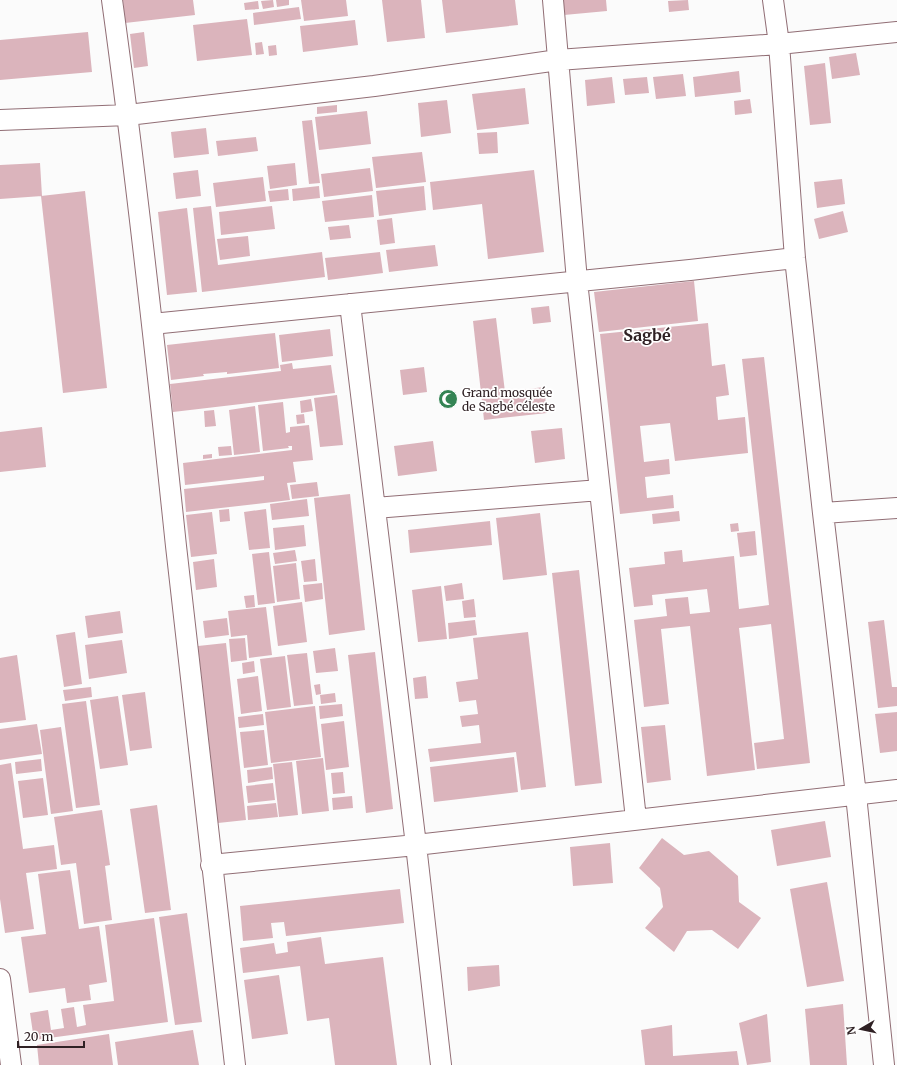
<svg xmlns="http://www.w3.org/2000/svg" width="897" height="1065" font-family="Merriweather,serif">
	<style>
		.building { fill: #dbb4bc }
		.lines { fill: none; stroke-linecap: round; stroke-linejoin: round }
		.street-casing { stroke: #916e75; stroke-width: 22 }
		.street { stroke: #fff; stroke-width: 20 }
		.labels { text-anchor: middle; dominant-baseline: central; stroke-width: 3.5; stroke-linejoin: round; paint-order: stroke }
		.poi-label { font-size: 12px; fill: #2f2124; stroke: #fff; text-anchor: start }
		.district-label { font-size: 16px; font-weight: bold; fill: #2f2124; stroke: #fff }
	</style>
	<rect width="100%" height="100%" fill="#fbfbfb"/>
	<path class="building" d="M123,0H193L195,15L125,23Z
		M273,0L274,7L263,9L261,1Z
		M276,0H289V5L277,7Z
		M301,0H346L348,16L304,21Z
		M382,0H421L425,38L387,42Z
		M442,0H515L518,25L446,33Z
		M563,0H606L607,11L564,15Z
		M688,0L689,10L669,12L668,1Z
		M258,1L259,9L245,10L244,3Z
		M299,7L301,19L254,25L253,13Z
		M247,19L252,55L197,61L193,25Z
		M355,20L358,45L303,52L300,26Z
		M88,32L92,72L0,80V40Z
		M144,32L148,66L134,68L130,34Z
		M262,42L264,54L256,55L255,43Z
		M276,45L277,55L269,56L268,46Z
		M856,53L860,75L832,79L829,57Z
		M825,63L831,123L810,125L804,66Z
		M739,71L741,92L695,97L693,77Z
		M683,74L686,96L656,99L653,77Z
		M612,77L615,103L587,106L585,80Z
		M647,77L649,93L625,95L623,79Z
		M525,88L529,124L477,130L472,94Z
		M750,99L752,113L735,115L734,101Z
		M447,100L451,133L421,137L418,103Z
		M337,105V112L317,114V107Z
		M367,111L371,144L319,150L315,117Z
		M312,120L320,183L309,184L302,121Z
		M206,128L209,154L174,158L171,132Z
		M497,132L498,153L479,154L477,133Z
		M256,137L258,151L218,156L216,141Z
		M422,152L426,182L376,188L372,157Z
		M40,163L42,196L0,199V165Z
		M295,163L297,185L270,189L267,166Z
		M370,168L373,191L324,197L321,174Z
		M198,170L201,196L176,199L173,173Z
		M534,170L544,252L488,259L482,204L433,210L430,182Z
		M263,177L266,201L216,207L213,183Z
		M842,179L845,204L817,208L814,182Z
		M319,186L320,198L293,201L292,189Z
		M424,186L426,210L379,216L376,191Z
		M288,189L289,200L270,202L268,191Z
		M85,191L107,388L63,393L41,196Z
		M372,195L374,217L325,222L322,201Z
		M211,206L218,265L322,252L325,277L202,292L193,208Z
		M272,206L275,229L221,235L219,212Z
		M187,208L197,292L167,295L158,212Z
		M843,211L848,232L819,239L814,219Z
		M392,218L395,243L380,245L377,220Z
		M349,225L351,238L330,240L328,227Z
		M248,236L250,256L220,260L217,239Z
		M435,245L438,266L389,272L386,250Z
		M380,252L383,273L328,280L325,258Z
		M694,281L698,321L599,332L594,292Z
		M549,306L551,322L533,324L531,308Z
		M496,318L505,392L544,387L547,413L484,420L473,321Z
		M708,323L712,366L725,364L729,395L716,397L718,420L745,417L748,453L675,461L670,423L640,426L644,462L669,459L670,474L645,477L647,498L673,495L674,508L620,514L600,334Z
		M330,329L333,356L282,362L279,335Z
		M275,333L279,368L227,374V372L203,374L204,376L171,380L167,345Z
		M764,357L810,763L757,769L754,743L784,739L771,624L739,628L755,770L707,776L690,626L661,629L669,704L644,707L634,620L667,616L665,599L688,597L690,614L710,612L707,589L652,595L653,605L634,607L629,568L665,564L664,552L682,550L683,562L734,556L739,609L769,605L742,359Z
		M292,363L293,369L331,365L335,393L173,412L170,384L281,371L280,365Z
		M424,367L427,392L403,395L400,370Z
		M337,395L343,445L320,447L314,398Z
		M311,399L313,411L301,413L300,401Z
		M283,402L286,433L290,432V427L309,425L313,460L293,462L296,482L287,483L290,500L186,512L184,489L264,480V476L185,485L183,463L292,450V446H288L289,448L263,451L258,405Z
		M255,406L260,452L234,455L229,410Z
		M214,410L216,426L205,427L204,411Z
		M304,414L305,423L297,424L296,415Z
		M42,427L46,467L0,472V432Z
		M562,428L565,459L535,463L531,431Z
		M433,441L437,471L398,476L394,446Z
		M231,446L232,455L219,456L218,447Z
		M212,454V458L203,459V455Z
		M317,482L319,496L292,499L290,485Z
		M350,494L365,630L329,635L314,498Z
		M307,499L309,516L272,520L270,504Z
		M229,509L230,521L220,522L219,510Z
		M266,509L270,548L249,550L244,512Z
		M679,511L680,521L653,524L652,514Z
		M212,512L217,554L191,557L186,515Z
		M540,513L547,575L503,580L496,518Z
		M490,521L492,545L410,553L408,530Z
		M738,523L739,531L731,532L730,524Z
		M304,525L306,546L275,550L273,528Z
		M755,531L757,555L740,557L737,533Z
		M295,550L297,561L275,564L273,553Z
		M269,552L275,603L258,605L252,554Z
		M214,559L217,587L196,590L193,562Z
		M315,559L317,581L304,582L301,561Z
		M296,563L300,599L277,602L273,566Z
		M579,570L602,783L575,786L552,573Z
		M322,583L323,599L305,602L303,585Z
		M462,583L464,599L446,601L444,586Z
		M441,586L447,639L418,642L412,590Z
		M254,595L255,607L246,608L244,596Z
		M474,599L476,617L464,618L462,601Z
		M302,602L307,642L278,646L273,606Z
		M266,607L272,655L249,658L247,635L231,637L228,611Z
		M120,611L123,633L88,638L85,616Z
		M227,618L229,635L205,638L203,621Z
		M475,620L477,635L449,639L448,623Z
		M884,620L892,687H897V706L878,708L868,622Z
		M75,632L82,684L64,687L56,635Z
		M528,632L546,787L521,790L516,752L430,762L428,749L481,743L479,725L462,727L460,716L478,714L476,700L459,702L456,682L478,679L473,638Z
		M245,638L247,660L231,662L229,639Z
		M122,640L127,673L89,679L85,645Z
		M226,643L246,820L218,823L198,646Z
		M335,648L338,671L316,673L313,651Z
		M375,652L393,809L366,813L348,655Z
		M307,653L313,704L294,706L287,655Z
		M17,655L26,720L0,723V658Z
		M285,656L291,707L267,710L260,659Z
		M254,661L255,672L243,674L242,663Z
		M258,676L262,711L241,714L237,679Z
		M426,676L428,698L415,699L413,678Z
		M320,684L321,694L316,695L314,685Z
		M91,687L92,697L65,701L63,690Z
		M145,692L152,748L130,751L122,695Z
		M335,693L336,702L321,704L320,695Z
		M118,696L128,765L100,769L90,700Z
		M86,701L100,805L76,808L62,704Z
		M342,704L343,716L320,719L319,706Z
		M315,706L321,757L271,763L265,712Z
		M897,712V751L880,753L875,714Z
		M263,714L264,725L239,728L238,717Z
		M344,721L349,767L326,770L321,724Z
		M37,724L42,754L0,760V729Z
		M665,725L671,780L647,783L641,727Z
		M61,727L73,811L51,814L40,730Z
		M264,730L268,765L244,768L240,732Z
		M514,757L518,792L434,802L430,767Z
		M323,758L329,811L302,814L296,761Z
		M41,759L42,771L16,774L15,762Z
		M292,762L298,815L279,817L273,764Z
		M11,763L23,849L54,845L57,869L26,873L34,929L5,933L0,899V765Z
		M272,767L273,779L248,783L247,770Z
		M343,772L345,793L333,794L331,773Z
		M43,778L48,815L23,818L18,781Z
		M273,783L275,800L248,803L246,786Z
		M352,796L353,808L333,810L332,798Z
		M276,803L278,817L248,820L247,806Z
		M157,805L171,910L145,913L130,809Z
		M102,810L110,865L105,866L112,920L84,924L76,863L61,865L54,817Z
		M825,821L831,857L777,866L771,830Z
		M662,838L684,855L709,851L738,876L739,902L761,918L738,949L712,930L687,931L674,952L645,928L663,907L660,888L639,868Z
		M610,843L613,883L573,886L570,847Z
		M70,870L79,929L99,926L107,982L89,985L91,1000L67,1003L65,988L29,993L21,937L46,934L38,874Z
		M827,882L844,981L807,987L790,889Z
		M400,889L404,923L286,936L284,922L271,923L273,938L243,941L240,906Z
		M187,913L202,1022L175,1025L159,917Z
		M154,918L168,1022L34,1040L30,1013L48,1010L51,1030L64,1028L61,1009L74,1007L77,1027L86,1025L83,1005L114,1001L105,925Z
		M321,937L325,964L383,957L397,1065H335L329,1018L307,1021L300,966L243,973L240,948L274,943L276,954L288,952L287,942Z
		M499,965L500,986L468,991L467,967Z
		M279,975L288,1034L252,1039L244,980Z
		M843,1004L847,1065H810L805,1009Z
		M767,1014L771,1062L747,1065L739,1023Z
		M672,1025L673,1056L737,1051L739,1065H645L641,1030Z
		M193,1030L199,1065H118L115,1042Z
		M109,1034L113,1065H39L37,1045Z"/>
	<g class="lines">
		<g class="street-casing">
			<path id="street" d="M112,0C137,181 157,364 176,546C195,719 214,892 235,1065
				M553,0L577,281L636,819
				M773,0L779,44L795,258L823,513L856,795L884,1065
				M0,120L128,115L374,86L558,60L779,44L897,32
				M350,304L416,845L441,1065
				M152,324L690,270L795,258
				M375,508L600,490
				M823,513L897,508
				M211,865L416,845L897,790
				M0,979L11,1065"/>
		</g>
		<use href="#street" class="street"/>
	</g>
	<defs>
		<g id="mosque-disc" transform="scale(1)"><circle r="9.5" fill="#348454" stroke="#fff"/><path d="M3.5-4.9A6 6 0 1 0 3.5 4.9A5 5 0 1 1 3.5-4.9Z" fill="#fff"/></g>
	</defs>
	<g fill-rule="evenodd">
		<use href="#mosque-disc" x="448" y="399"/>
	</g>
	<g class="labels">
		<g class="poi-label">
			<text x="462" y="392">Grand mosquée<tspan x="462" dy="14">de Sagbé céleste</tspan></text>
		</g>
		<g class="district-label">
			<text x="647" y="335">Sagbé</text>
		</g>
	</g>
	<g transform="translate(861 1029) rotate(261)" stroke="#ffffff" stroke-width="3" paint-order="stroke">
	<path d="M0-3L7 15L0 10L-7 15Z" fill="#2f2124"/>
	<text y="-6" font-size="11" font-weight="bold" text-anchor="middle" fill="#2f2124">N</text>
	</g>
	<path d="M18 1041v6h66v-6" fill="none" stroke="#2f2124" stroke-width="2"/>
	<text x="24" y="1041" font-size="12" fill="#2f2124" stroke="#ffffff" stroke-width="3" paint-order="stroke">20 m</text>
</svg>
